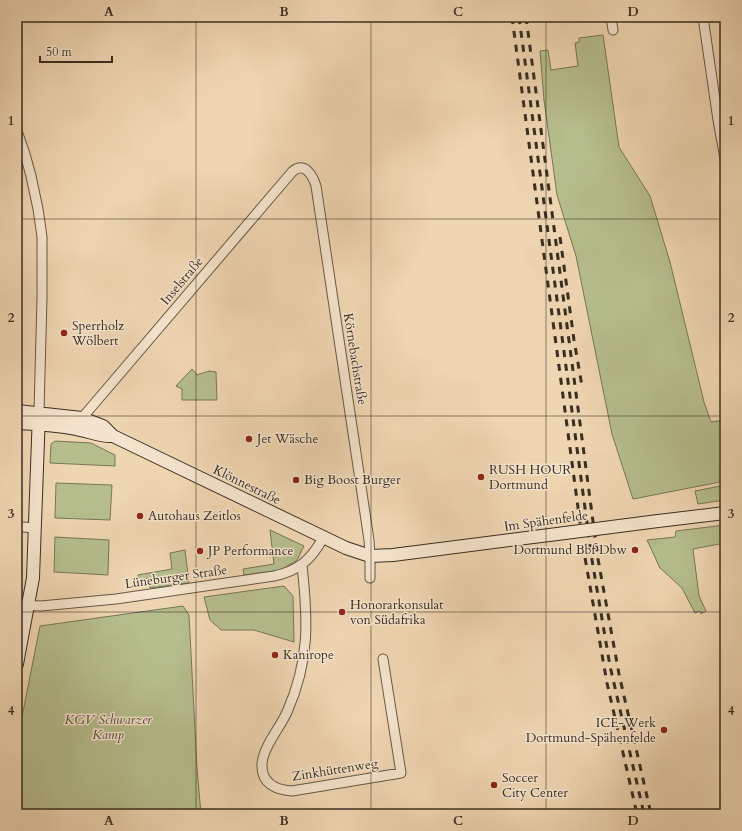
<svg xmlns="http://www.w3.org/2000/svg" width="742" height="831" font-family="Cardo,serif">
	<style>
		.green { fill: #b6be8e; stroke: #787658 }
		.lines { fill: none; stroke-linecap: round; stroke-linejoin: round }
		.minor-casing { stroke: #665845; stroke-width: 11 }
		.secondary-casing { stroke: #392e21; stroke-width: 14 }
		.minor { stroke: #f5e4cd; stroke-width: 9 }
		.secondary { stroke: #f5e4cd; stroke-width: 12 }
		.rail { stroke: #392e21; stroke-width: 3; stroke-dasharray: 7 7; stroke-linecap: butt }
		.secondary-bridge-casing { stroke: #392e21; stroke-width: 14; stroke-linecap: butt }
		.secondary-bridge { stroke: #f5e4cd; stroke-width: 12 }
		.grid { fill: none; stroke: #392e21; stroke-width: 1; stroke-opacity: 0.55 }
		.poi-dot { fill: #8f2418; stroke: #f5e4cd; stroke-width: 1.5 }
		.labels { text-anchor: middle; dominant-baseline: central; stroke-width: 3; stroke-linejoin: round; paint-order: stroke }
		.street-label { font-size: 13px; fill: #392e21; stroke: #f5e4cd }
		.poi-label { font-size: 13px; fill: #392e21; stroke: #f5e4cd; text-anchor: start }
		.park-label { font-size: 13px; font-style: italic; fill: #524b37; stroke: #f5e4cd }
		.neatline { fill: none; stroke: #392e21; stroke-width: 1.5 }
		.grid-label { font-size: 13px; text-anchor: middle; font-weight: bold; fill: #392e21 }
	</style>
	<rect width="100%" height="100%" fill="#efd6b2"/>
	<filter id="stains"><feTurbulence type="fractalNoise" baseFrequency=".005" numOctaves="4"/><feColorMatrix values="0 0 0 0 .2 0 0 0 0 .09 0 0 0 0 .02 0 0 0 .5 -.17"/></filter>
	<radialGradient id="worn" r=".72"><stop offset=".6" stop-color="#630" stop-opacity="0"/><stop offset="1" stop-color="#630" stop-opacity=".3"/></radialGradient>
	<path class="green" d="M603,35L619,147L650,196L670,262L704,402L711,422L725,420V481L633,499L612,434L576,256L557,195L544,100L540,51L548,50L551,70L578,66L575,43L579,42V38Z
		M192,369L197,375L209,371L216,372L217,400H182V389L176,386Z
		M55,441L91,443L115,455V466L50,463L51,444Z
		M56,483L112,485L110,520L55,518Z
		M725,485V500L698,504L695,491Z
		M725,525V543L693,549L699,596L706,611L701,614L700,611L695,613L682,588L660,568L647,540L675,537L676,531Z
		M270,530L304,546L297,560L281,570L244,575L243,569L274,564Z
		M55,537L109,540L108,575L54,572Z
		M185,550L189,583L150,588L149,578L138,580V575L172,569L170,553Z
		M284,586L293,596L294,642L254,630H221L210,620L204,597Z
		M183,606L189,615L197,768L201,814H17V742L40,626Z"/>
	<g class="lines">
		<g class="minor-casing">
			<path id="minor" d="M611,17L613,30
				M703,17L718,120L725,159
				M17,131L25,154L31,176L38,209L42,237V297L39,412
				M82,418L292,172C304,160 313,176 316,186L369,540L370,556V578
				M23,527L35,528
				M302,565C308,620 310,660 287,712C280,728 263,747 262,764C261,783 275,790 292,791L401,773L383,659
				M17,605L41,606L116,599L274,576C298,571 311,560 323,538"/>
		</g>
		<g class="secondary-casing">
			<path id="secondary" d="M17,411L82,418L103,426L113,436L346,548L370,556L393,555L565,533
				M17,423C37,424 57,425 76,429C89,431 100,437 113,436
				M658,521L725,513
				M17,664L33,578L39,412"/>
		</g>
		<use href="#minor" class="minor"/>
		<use href="#secondary" class="secondary"/>
		<path class="rail" d="M512,17L584,552L607,683L637,814
			M519,17L592,560L610,666L644,814
			M526,17L598,559L619,674L651,814
			M560,237L574,340L582,386"/>
		<g class="secondary-bridge-casing">
			<path id="secondary-bridge" d="M565,533L658,521"/>
		</g>
		<use href="#secondary-bridge" class="secondary-bridge"/>
	</g>
	<path class="grid" d="M196,17V814M371,17V814M546,17V814M17,219H725M17,416H725M17,612H725"/>
	<g class="poi-dot">
		<circle cx="64" cy="333" r="4"/>
		<circle cx="249" cy="439" r="4"/>
		<circle cx="481" cy="477" r="4"/>
		<circle cx="296" cy="480" r="4"/>
		<circle cx="140" cy="516" r="4"/>
		<circle cx="635" cy="550" r="4"/>
		<circle cx="200" cy="551" r="4"/>
		<circle cx="342" cy="612" r="4"/>
		<circle cx="275" cy="655" r="4"/>
		<circle cx="664" cy="730" r="4"/>
		<circle cx="494" cy="785" r="4"/>
	</g>
	<g class="labels">
		<g class="street-label">
			<text transform="translate(182 281) rotate(-50)">Inselstraße</text>
			<text transform="translate(355 359) rotate(81)">Körnebachstraße</text>
			<text transform="translate(247 485) rotate(26)">Klönnestraße</text>
			<text transform="translate(546 521) rotate(-8)">Im Spähenfelde</text>
			<text transform="translate(176 577) rotate(-8)">Lüneburger Straße</text>
			<text transform="translate(335 770) rotate(-9)">Zinkhüttenweg</text>
		</g>
		<g class="poi-label">
			<text x="72" y="326">Sperrholz<tspan x="72" dy="15">Wölbert</tspan></text>
			<text x="257" y="439">Jet Wäsche</text>
			<text x="489" y="470">RUSH HOUR<tspan x="489" dy="15">Dortmund</tspan></text>
			<text x="304" y="480">Big Boost Burger</text>
			<text x="148" y="516">Autohaus Zeitlos</text>
			<text x="627" y="550" text-anchor="end">Dortmund Bbf Dbw</text>
			<text x="208" y="551">JP Performance</text>
			<text x="350" y="605">Honorarkonsulat<tspan x="350" dy="15">von Südafrika</tspan></text>
			<text x="283" y="655">Kanirope</text>
			<text x="656" y="723" text-anchor="end">ICE-Werk<tspan x="656" dy="15">Dortmund-Spähenfelde</tspan></text>
			<text x="502" y="778">Soccer<tspan x="502" dy="15">City Center</tspan></text>
		</g>
		<g class="park-label">
			<text x="108" y="720">KGV Schwarzer<tspan x="108" dy="15">Kamp</tspan></text>
		</g>
	</g>
	<rect width="742" height="831" fill="none" stroke="#efd6b2" stroke-width="44"/>
	<path d="M40 56v6h72v-6" fill="none" stroke="#392e21" stroke-width="2"/>
	<text x="46" y="56" font-size="12" fill="#392e21" stroke="#f5e4cd" stroke-width="3" paint-order="stroke">50 m</text>
	<rect x="22" y="22" width="698" height="787" class="neatline"/>
	<g class="grid-label">
		<text x="109" y="16">A</text>
		<text x="284" y="16">B</text>
		<text x="458" y="16">C</text>
		<text x="633" y="16">D</text>
		<text x="11" y="125">1</text>
		<text x="731" y="125">1</text>
		<text x="11" y="322">2</text>
		<text x="731" y="322">2</text>
		<text x="11" y="518">3</text>
		<text x="731" y="518">3</text>
		<text x="11" y="715">4</text>
		<text x="731" y="715">4</text>
		<text x="109" y="825">A</text>
		<text x="284" y="825">B</text>
		<text x="458" y="825">C</text>
		<text x="633" y="825">D</text>
	</g>
	<rect width="100%" height="100%" filter="url(#stains)"/>
	<rect width="100%" height="100%" fill="url(#worn)"/>
</svg>
